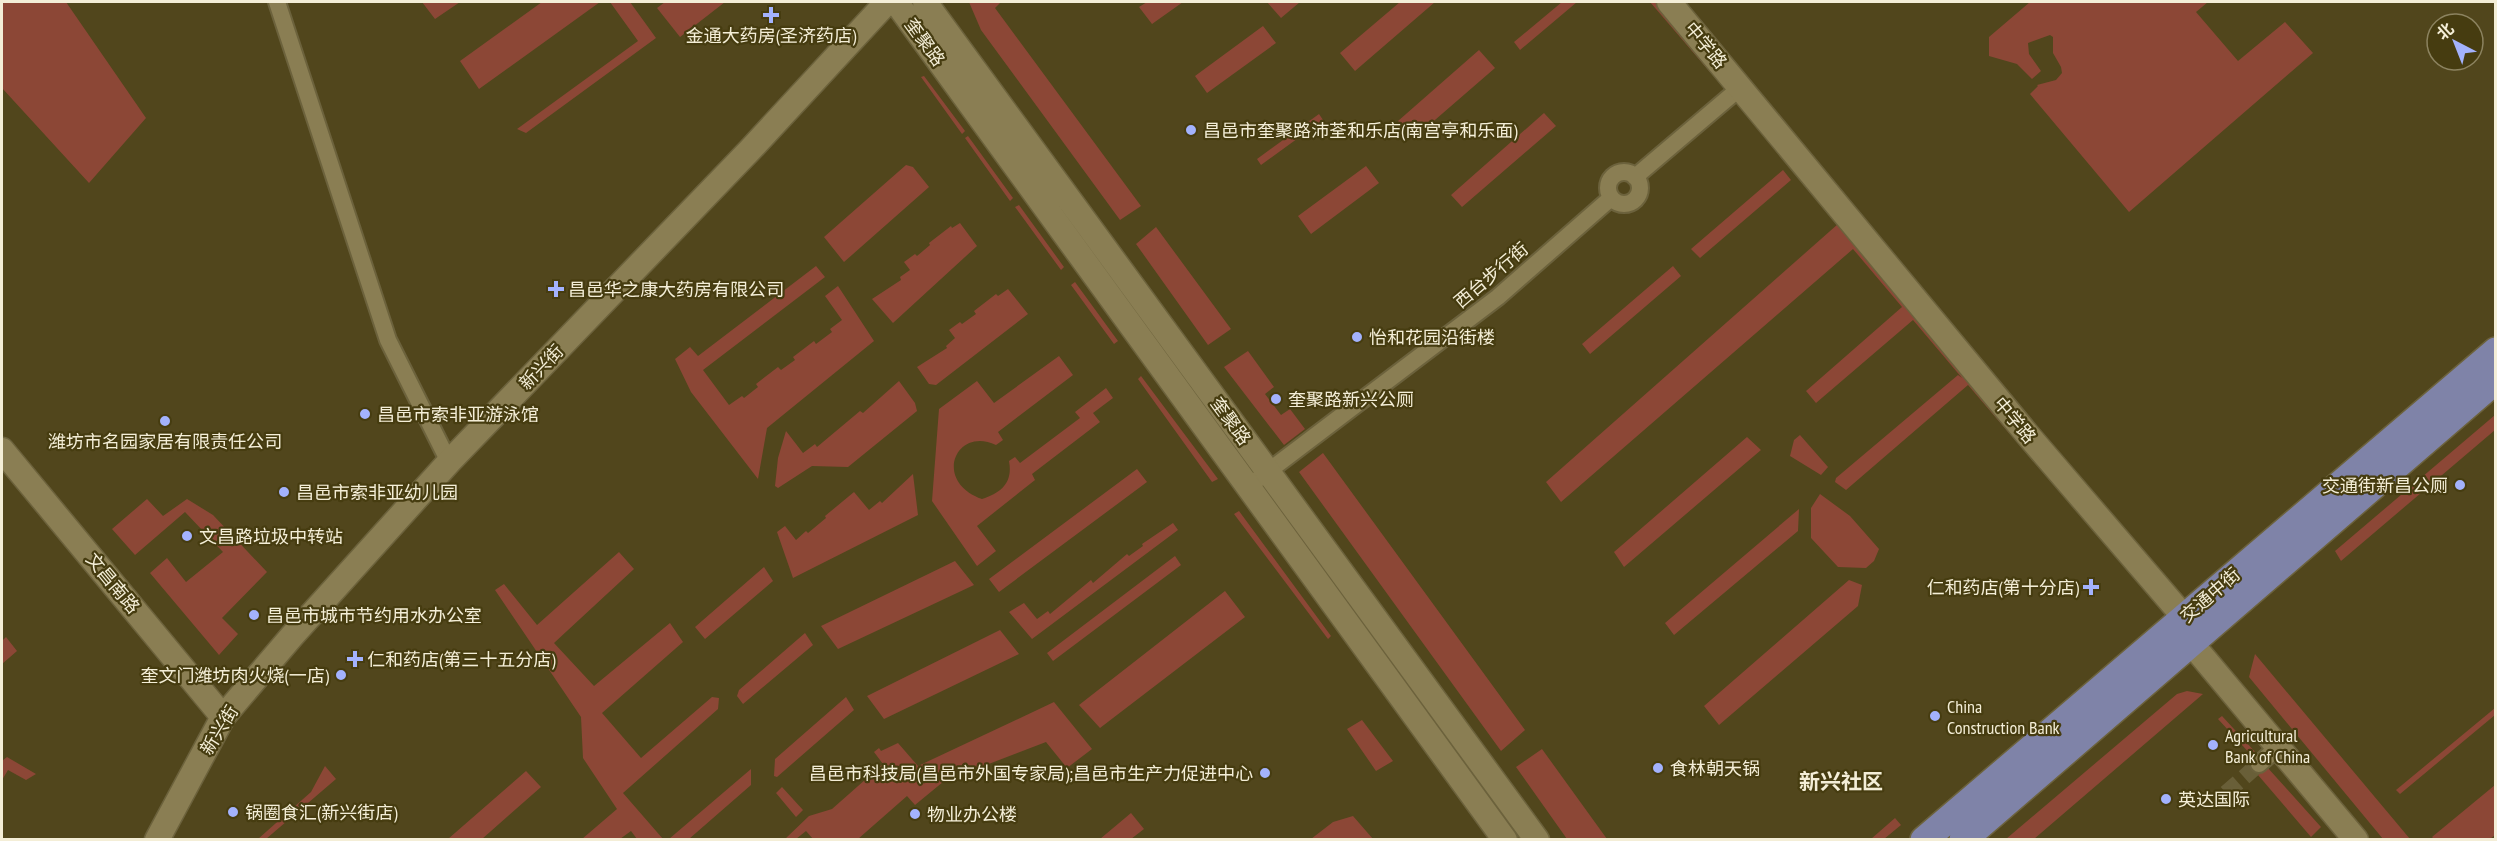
<svg xmlns="http://www.w3.org/2000/svg" width="2497" height="841" font-family="'PT Sans Narrow','Noto Sans SC',sans-serif">
	<style>
		.green { fill: #8c4736 }
		.lines { fill: none; stroke-linecap: round; stroke-linejoin: round }
		.street-tunnel { stroke: #695f38; stroke-width: 16; stroke-dasharray: 16 8; stroke-linecap: butt }
		.street-casing { stroke: #6c623c; stroke-width: 20 }
		.secondary-casing { stroke: #6c623c; stroke-width: 27 }
		.primary-casing { stroke: #6c623c; stroke-width: 30 }
		.street { stroke: #8a7e53; stroke-width: 16 }
		.secondary { stroke: #8a7e53; stroke-width: 24 }
		.primary { stroke: #7f83a8; stroke-width: 27 }
		.poi-dot { fill: #a3b2fd; stroke: #463c10; stroke-width: 2 }
		.labels { text-anchor: middle; dominant-baseline: central; stroke-width: 4.5; stroke-linejoin: round; paint-order: stroke }
		.poi-label { font-size: 18px; fill: #f4eed7; stroke: #463c10; text-anchor: start }
		.street-label { font-size: 18px; fill: #f4eed7; stroke: #463c10 }
		.quarter-label { font-size: 21px; font-weight: bold; fill: #f4eed7; stroke: #463c10 }
	</style>
	<rect width="100%" height="100%" fill="#51461c"/>
	<path class="green" d="M2,2H66L146,118L89,183L2,88Z
		M422,2H460L435,19Z
		M542,2H600L479,89L460,61Z
		M610,2H630L656,38L526,133L517,129L638,41Z
		M665,2H725L680,37L657,8Z
		M969,2H1001L995,8L1141,206L1120,220L981,30Z
		M1147,2H1183L1152,24L1139,7Z
		M1267,2H1300L1281,18Z
		M1400,2H1435L1355,71L1340,53Z
		M1562,2H1577L1520,50L1514,42Z
		M1650,2H1656L1713,69L1710,72Z
		M2030,2H2208L2196,12L2238,61L2285,22L2313,53L2129,212L2030,94L2038,86L2037,85L2056,80L2062,73L2061,67L2053,53V37L2050,35L2028,43L2029,54L2041,71L2032,79L2017,64L1989,56V37Z
		M1263,26L1276,43L1207,93L1195,76Z
		M1479,50L1495,68L1413,139L1398,121Z
		M924,76L965,131L962,134L921,77Z
		M1544,113L1556,126L1462,207L1451,195Z
		M1319,114L1323,120L1261,165L1257,159Z
		M968,136L1013,198L1010,201L965,138Z
		M906,165L913,167L929,187L844,262L824,237Z
		M1366,166L1379,183L1311,234L1298,216Z
		M1783,170L1791,180L1700,258L1691,249Z
		M1019,205L1064,267L1061,270L1015,207Z
		M960,223L977,246L893,323L872,299L901,280L900,277L910,270L904,262L915,254L917,256L930,245L929,243L951,226L952,228Z
		M1838,224L2008,422L2009,433L1968,385L1846,490L1835,482L1836,478L1958,375L1962,378L1913,320L1816,403L1806,391L1902,307L1853,249L1561,502L1546,482Z
		M1156,227L1231,329L1208,345L1136,244Z
		M816,266L825,277L703,370L729,405L742,396L744,398L758,387L756,384L778,367L781,370L795,360L793,357L814,341L816,344L832,332L830,329L842,320L825,296L838,286L874,341L767,428L758,479L691,392L675,359L690,347L698,356Z
		M1673,266L1681,276L1590,354L1582,344Z
		M1075,282L1118,341L1114,344L1071,285Z
		M1008,289L1028,314L936,385L929,384L917,367L947,348L946,346L955,338L949,330L960,322L962,324L976,314L974,311L996,294L998,296Z
		M1248,351L1274,387L1265,394L1281,415L1290,409L1305,429L1284,445L1224,367Z
		M1059,356L1073,375L998,432L1003,440L996,445C956,426 932,481 982,499C1002,493 1013,482 1009,461L1015,457L1020,463L1080,418L1075,412L1106,388L1113,398L1093,413L1100,422L1032,474L1035,480L977,526L996,551L977,566L932,501L939,409L977,381L994,403Z
		M1141,376L1218,479L1212,482L1138,379Z
		M899,381L915,403L917,411L848,467L812,466L778,488L775,486L778,458L786,431L803,453L815,444L817,447L860,411L863,413Z
		M2495,415V430L2341,561L2335,551Z
		M1800,435L1828,467L1821,475L1790,456L1794,440Z
		M1747,437L1761,450L1624,567L1614,552Z
		M1323,453L1525,730L1501,751L1299,472Z
		M1137,469L1147,482L999,592L989,579Z
		M913,474L918,515L793,578L777,532L785,526L796,540L806,531L808,533L826,518L825,516L854,492L869,510L880,501L882,503Z
		M1820,494L1850,516L1879,549L1874,561L1866,568L1838,567L1811,538V508Z
		M147,499L163,516L187,499L213,515L267,572L222,618L238,634L219,655L150,573L167,558L186,582L223,552L185,512L135,555L112,529Z
		M1799,509L1798,531L1674,635L1665,623Z
		M1239,511L1331,636L1328,639L1234,514Z
		M1173,523L1178,530L1032,639L1009,612L1024,603L1037,619L1048,611L1050,614L1091,580L1093,583L1127,554L1129,556L1143,546L1142,544Z
		M619,552L634,569L554,643L594,686L670,623L683,642L602,713L641,758L712,697L719,698L718,709L623,793L663,839H637L631,831L620,839H582L617,809L583,758L581,717L495,590L504,584L537,625Z
		M1175,556L1181,565L1053,661L1047,653Z
		M955,561L974,585L838,649L821,626Z
		M764,567L773,581L705,639L695,627Z
		M1849,580L1862,585L1858,606L1719,725L1704,706Z
		M1225,591L1245,617L1100,728L1079,705Z
		M1000,630L1019,654L884,719L867,696Z
		M805,633L813,645L743,704L737,696L739,690Z
		M6,637L17,651L2,664V641Z
		M2255,654L2410,839H2383L2249,677Z
		M2187,691L2203,694L2034,839H2006L2177,694Z
		M846,697L854,710L777,777L774,776L775,759Z
		M1054,702L1092,749L1067,768L1046,742L973,770L966,763L915,805L907,796L858,839H813L806,831L796,839H785L809,816L832,809L883,764L874,752L879,748L881,751L898,743L918,766Z
		M2495,708V715L2400,794L2396,790Z
		M2222,716L2257,754L2253,757L2218,719Z
		M1362,720L1393,761L1376,771L1347,729Z
		M1542,749L1607,839H1567L1516,767Z
		M7,757L36,774L26,780L8,770L2,780V761Z
		M325,766L336,779L266,839H258L311,792Z
		M2267,767L2321,827L2311,837L2258,775Z
		M751,769V785L689,839H669Z
		M526,771L541,787L482,839H448Z
		M2495,785V835L2490,839H2434L2432,837Z
		M782,787L803,810L796,817L776,793Z
		M1131,813L1144,829L1131,839H1100Z
		M1353,816L1373,839H1311L1333,822Z
		M1895,818L1901,825L1884,839H1871Z"/>
	<g class="lines">
		<path class="street-tunnel" d="M2226,793L2259,764"/>
		<g class="street-casing">
			<path id="street" d="M277,2L388,340L449,462
				M1608 188a16 16 0 1 1 32 0a16 16 0 1 1-32 0Z
				M1635,177L1741,87
				M1249,486L1498,297L1611,198
				M2259,764L2278,747"/>
		</g>
		<g class="secondary-casing">
			<path id="secondary" d="M896,2L1505,840
				M925,2L1537,840
				M1669,2L2027,434L2184,617L2191,643L2356,840
				M2,450L223,717
				M157,840L223,717L292,636L449,462L750,150L887,2"/>
		</g>
		<g class="primary-casing">
			<path id="primary" d="M1924,840L2496,351
				M1963,840L2496,380"/>
		</g>
		<use href="#street" class="street"/>
		<use href="#secondary" class="secondary"/>
		<use href="#primary" class="primary"/>
	</g>
	<g class="poi-dot">
		<path d="M768 6h6v6h6v6h-6v6h-6v-6h-6v-6h6z"/>
		<circle cx="1191" cy="130" r="6"/>
		<path d="M553 280h6v6h6v6h-6v6h-6v-6h-6v-6h6z"/>
		<circle cx="1357" cy="337" r="6"/>
		<circle cx="1276" cy="399" r="6"/>
		<circle cx="365" cy="414" r="6"/>
		<circle cx="165" cy="421" r="6"/>
		<circle cx="2460" cy="485" r="6"/>
		<circle cx="284" cy="492" r="6"/>
		<circle cx="187" cy="536" r="6"/>
		<path d="M2088 578h6v6h6v6h-6v6h-6v-6h-6v-6h6z"/>
		<circle cx="254" cy="615" r="6"/>
		<path d="M352 650h6v6h6v6h-6v6h-6v-6h-6v-6h6z"/>
		<circle cx="341" cy="675" r="6"/>
		<circle cx="1935" cy="716" r="6"/>
		<circle cx="2213" cy="745" r="6"/>
		<circle cx="1658" cy="768" r="6"/>
		<circle cx="1265" cy="773" r="6"/>
		<circle cx="2166" cy="799" r="6"/>
		<circle cx="233" cy="812" r="6"/>
		<circle cx="915" cy="814" r="6"/>
	</g>
	<g class="labels">
		<g class="poi-label">
			<text x="771" y="35" text-anchor="middle">金通大药房(圣济药店)</text>
			<text x="1203" y="130">昌邑市奎聚路沛荃和乐店(南宫亭和乐面)</text>
			<text x="568" y="289">昌邑华之康大药房有限公司</text>
			<text x="1369" y="337">怡和花园沿街楼</text>
			<text x="1288" y="399">奎聚路新兴公厕</text>
			<text x="377" y="414">昌邑市索非亚游泳馆</text>
			<text x="165" y="441" text-anchor="middle">潍坊市名园家居有限责任公司</text>
			<text x="2448" y="485" text-anchor="end">交通街新昌公厕</text>
			<text x="296" y="492">昌邑市索非亚幼儿园</text>
			<text x="199" y="536">文昌路垃圾中转站</text>
			<text x="2079" y="587" text-anchor="end">仁和药店(第十分店)</text>
			<text x="266" y="615">昌邑市城市节约用水办公室</text>
			<text x="367" y="659">仁和药店(第三十五分店)</text>
			<text x="329" y="675" text-anchor="end">奎文门潍坊肉火烧(一店)</text>
			<text x="1947" y="706">China<tspan x="1947" dy="21">Construction Bank</tspan></text>
			<text x="2225" y="735">Agricultural<tspan x="2225" dy="21">Bank of China</tspan></text>
			<text x="1670" y="768">食林朝天锅</text>
			<text x="1253" y="773" text-anchor="end">昌邑市科技局(昌邑市外国专家局);昌邑市生产力促进中心</text>
			<text x="2178" y="799">英达国际</text>
			<text x="245" y="812">锅圈食汇(新兴街店)</text>
			<text x="927" y="814">物业办公楼</text>
		</g>
		<g class="street-label">
			<text transform="translate(925 42) rotate(54)">奎聚路</text>
			<text transform="translate(1706 45) rotate(50)">中学路</text>
			<text transform="translate(1491 275) rotate(-40)">西台步行街</text>
			<text transform="translate(541 367) rotate(-46)">新兴街</text>
			<text transform="translate(2015 420) rotate(50)">中学路</text>
			<text transform="translate(1231 421) rotate(54)">奎聚路</text>
			<text transform="translate(113 583) rotate(50)">文昌南路</text>
			<text transform="translate(2210 595) rotate(-41)">交通中街</text>
			<text transform="translate(219 730) rotate(-58)">新兴街</text>
		</g>
		<g class="quarter-label">
			<text x="1841" y="781">新兴社区</text>
		</g>
	</g>
	<rect width="2497" height="841" fill="none" stroke="#f4eed7" stroke-width="6"/>
	<g transform="translate(2455 42) rotate(318)"><circle r="28" fill="#463c10" stroke="#8c8360" stroke-width="1.5"/>
	<path d="M0-4.5L10 22L0 15L-10 22Z" fill="#a3b2fd"/>
	<text y="-9" font-size="16" font-weight="bold" text-anchor="middle" fill="#f4eed7">北</text>
	</g>
</svg>
